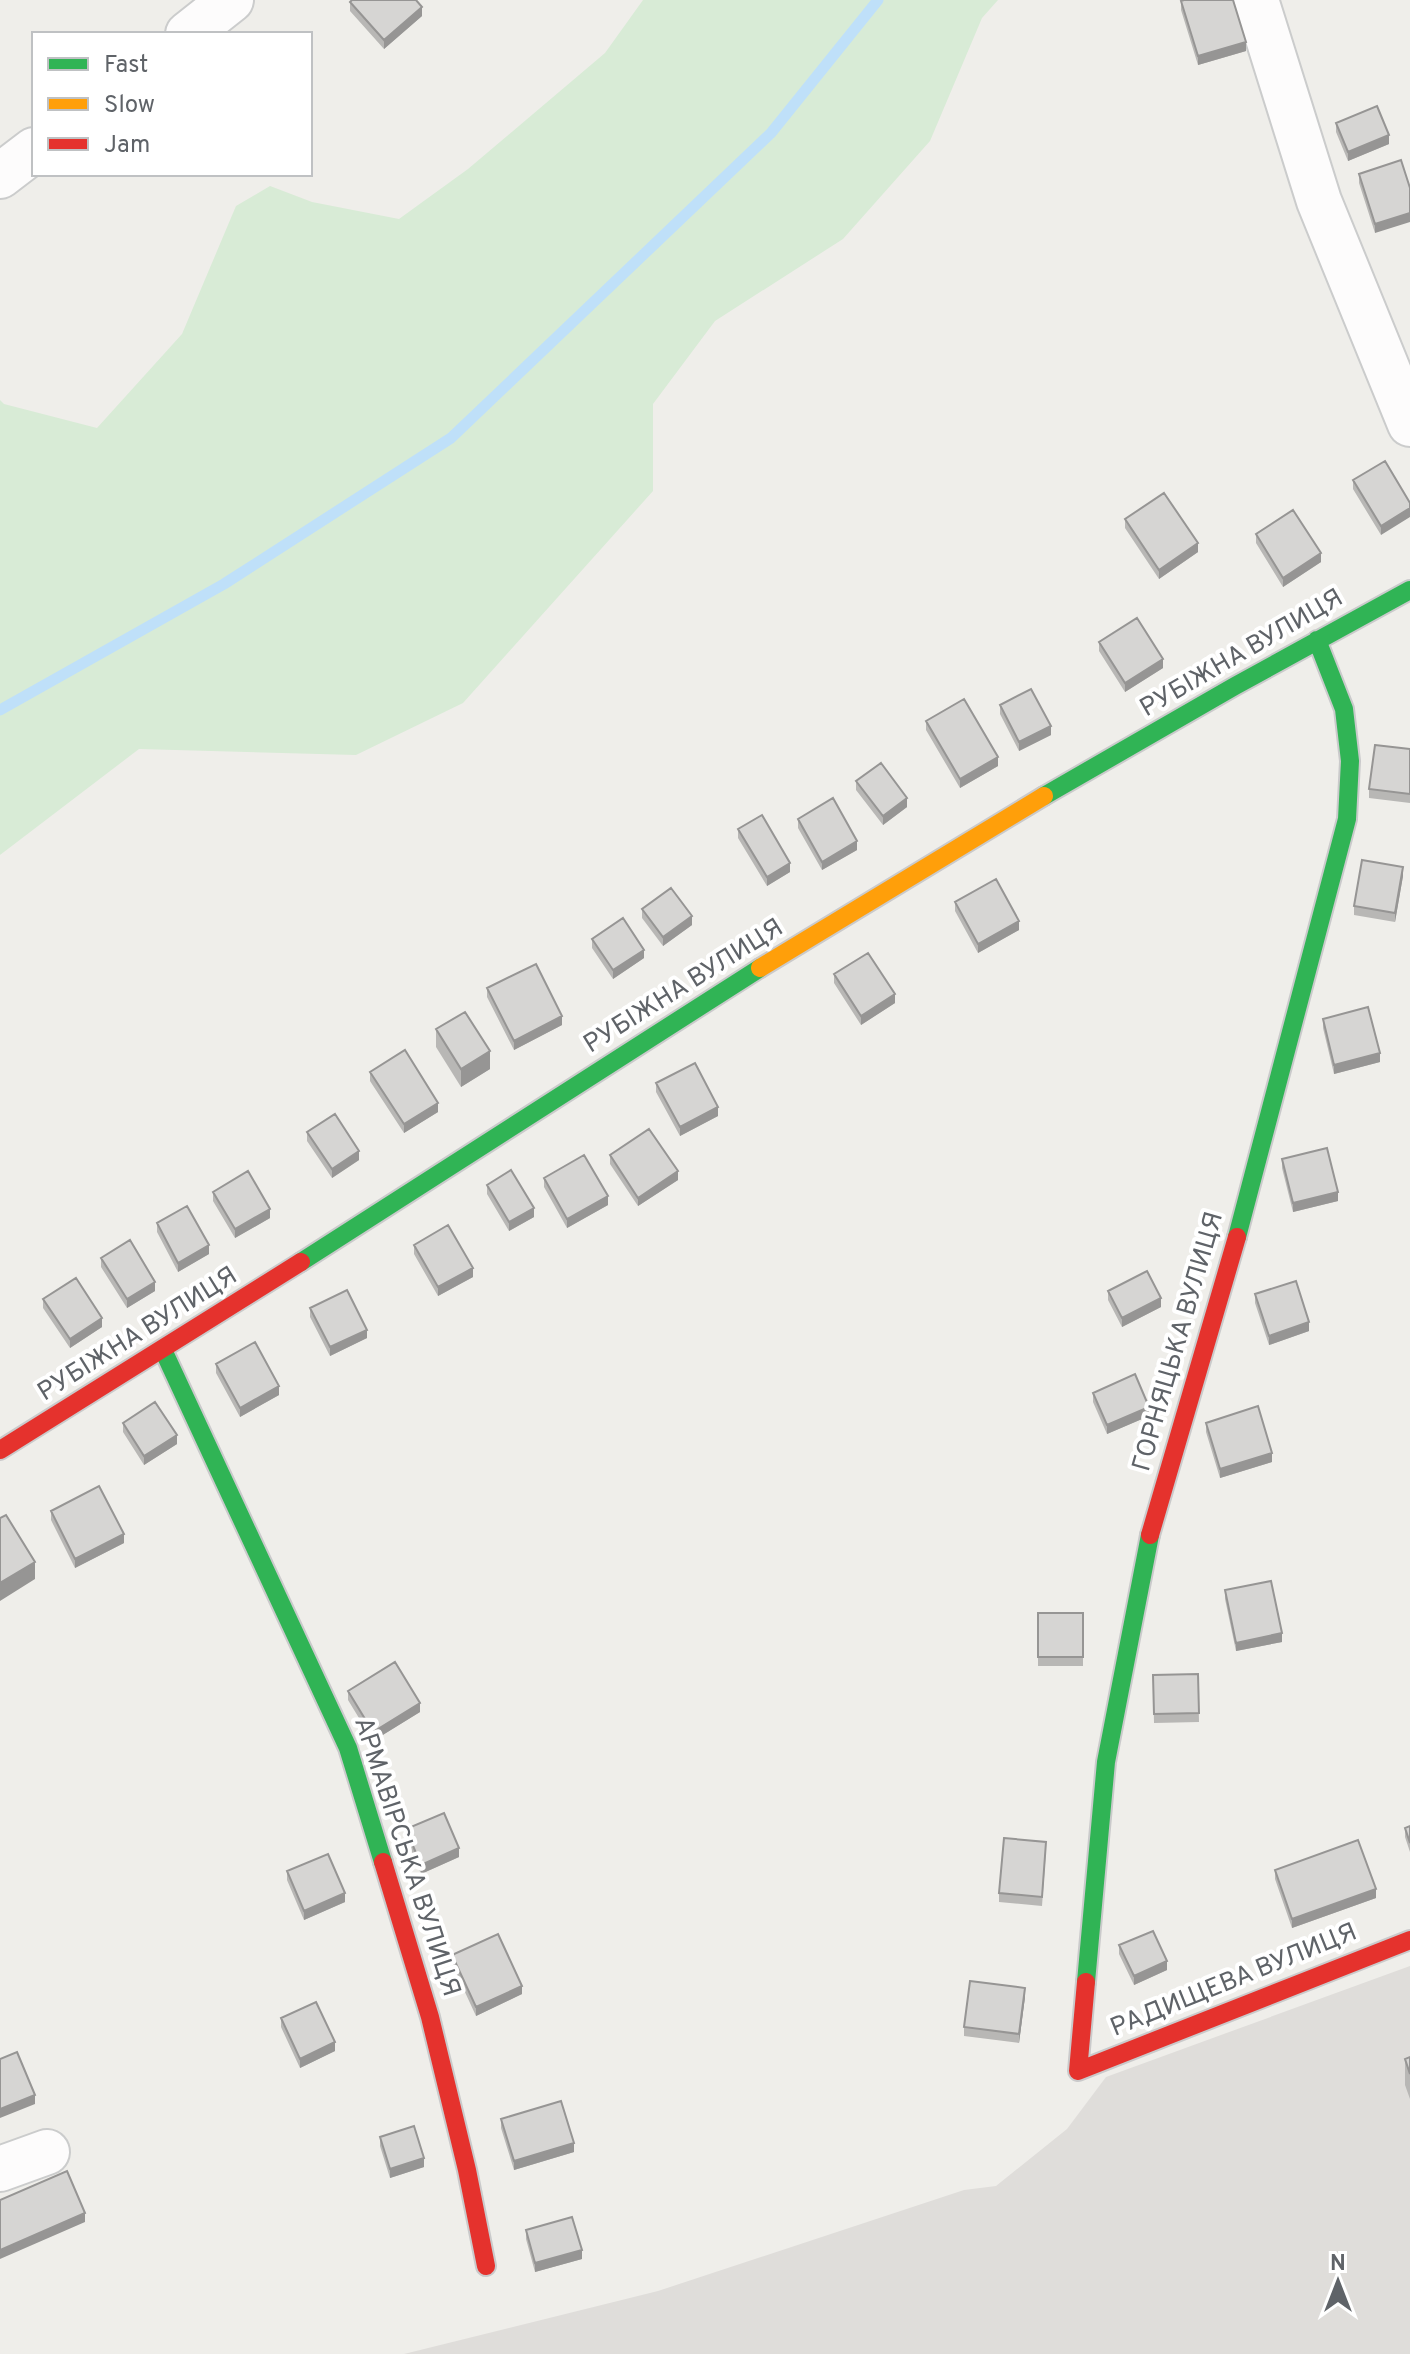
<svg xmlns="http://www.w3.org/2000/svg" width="1410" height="2354" font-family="Overpass,sans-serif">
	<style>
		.industrial { fill: #dfddda }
		.green { fill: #d8ebd6 }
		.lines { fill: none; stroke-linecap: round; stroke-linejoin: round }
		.stream { stroke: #bfe0f9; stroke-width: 11 }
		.street-casing { stroke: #cbcccc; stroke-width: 48 }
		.fast-casing { stroke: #cacacb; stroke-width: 22 }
		.slow-casing { stroke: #cacacb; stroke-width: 22 }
		.jam-casing { stroke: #cacacb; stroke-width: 22 }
		.street { stroke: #fdfcfc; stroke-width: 44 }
		.fast { stroke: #30b455; stroke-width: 18 }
		.slow { stroke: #ff9f0a; stroke-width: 18 }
		.jam { stroke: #e5322d; stroke-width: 18 }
		.wall { fill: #b8b7b5 }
		.shaded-wall { fill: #969594 }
		.building { fill: #d6d5d3; stroke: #969594; stroke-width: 2 }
		.labels { text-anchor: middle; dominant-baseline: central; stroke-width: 8; stroke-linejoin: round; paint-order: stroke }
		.street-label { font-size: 26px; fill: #5f6368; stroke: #fff }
	</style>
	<rect width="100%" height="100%" fill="#efeeea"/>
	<path class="industrial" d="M1410,1966V2354H404L658,2291L964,2190L996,2186L1067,2129L1106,2077Z"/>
	<path class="green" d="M643,0H998L982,18L930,141L843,239L715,321L653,404V491L463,703L356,755L139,749L0,855V400L4,404L97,428L182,334L236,206L270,186L312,202L399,219L468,169L605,53Z"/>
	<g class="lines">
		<path class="stream" d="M0,710L224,584L451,438L771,133L878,0"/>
		<g class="street-casing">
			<path id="street" d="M1256,0L1319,201L1410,424
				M188,34L231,0
				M0,176L34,150
				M0,2169L47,2152"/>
		</g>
		<g class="fast-casing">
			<path id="fast" d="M1044,796L1235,686L1410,590
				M1237,1237L1347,819L1350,761L1344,709L1317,640
				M301,1262L760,968
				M164,1352L348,1748L383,1862
				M1086,1982L1106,1762L1150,1535"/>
		</g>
		<g class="slow-casing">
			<path id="slow" d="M760,968L1044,796"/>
		</g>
		<g class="jam-casing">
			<path id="jam" d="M0,1450L301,1262
				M1150,1535L1237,1237
				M383,1862L430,2017L467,2170L486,2266
				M1086,1982L1078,2071L1410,1940"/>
		</g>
		<use href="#street" class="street"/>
		<use href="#fast" class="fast"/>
		<use href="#slow" class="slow"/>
		<use href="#jam" class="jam"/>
	</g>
	<path class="wall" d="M1181,1L1246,51L1198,65L1181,10Z
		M350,2L422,16L384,49L350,11Z
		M1336,123L1389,144L1348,161L1336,132Z
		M1401,160L1375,233L1359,183V174Z
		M1385,461L1381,535L1353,489V480Z
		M1125,519L1198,552L1159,579L1125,528Z
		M1256,534L1321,562L1283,587L1256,543Z
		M1099,642L1163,668L1125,692L1099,651Z
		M1000,705L1051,735L1019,751L1000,714Z
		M926,721L998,766L960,788L926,730Z
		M1410,749V803L1369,798V789Z
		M856,781L907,807L883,825L856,790Z
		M798,819L857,850L822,870L798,828Z
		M738,829L790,872L767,886L738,838Z
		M1403,876L1395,922L1354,915V906Z
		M955,902L1019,930L978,953L955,911Z
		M642,909L692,925L663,946L642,918Z
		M592,939L644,958L613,979L592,948Z
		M834,974L895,1003L861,1025L834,983Z
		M487,988L562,1025L514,1050L487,997Z
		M1323,1019L1380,1062L1334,1074L1323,1028Z
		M436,1029L490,1069L461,1087L436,1047Z
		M370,1072L438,1112L404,1133L370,1081Z
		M656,1083L718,1116L680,1136L656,1092Z
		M307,1132L359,1160L332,1178L307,1141Z
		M610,1155L678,1180L638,1206L610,1164Z
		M1282,1159L1338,1201L1293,1212L1282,1168Z
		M544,1178L608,1205L567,1228L544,1187Z
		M487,1185L534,1217L509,1231L487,1194Z
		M213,1192L270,1218L235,1238L213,1201Z
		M157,1223L209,1254L178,1272L157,1232Z
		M414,1245L473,1277L438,1296L414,1254Z
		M101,1258L155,1291L127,1308L101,1267Z
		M1108,1291L1161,1307L1122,1327L1108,1300Z
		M1255,1294L1309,1331L1269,1345L1255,1303Z
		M43,1299L102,1327L70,1348L43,1308Z
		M310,1308L367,1338L330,1356L310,1317Z
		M216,1364L279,1395L240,1417L216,1373Z
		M1093,1393L1149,1416L1107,1434L1093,1402Z
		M123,1423L177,1444L144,1465L123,1432Z
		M1206,1423L1272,1462L1220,1478L1206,1432Z
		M51,1511L124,1543L75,1568L51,1520Z
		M1225,1590L1282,1642L1236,1651L1225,1599Z
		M1038,1613H1083V1666H1038Z
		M1198,1674L1199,1722L1154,1723L1153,1675Z
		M348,1691L420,1712L373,1741L348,1700Z
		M1410,1826V1852L1405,1837V1828Z
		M406,1829L459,1857L421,1874L406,1838Z
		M1046,1851L1042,1906L999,1902V1893Z
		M1275,1870L1376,1898L1292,1928L1275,1879Z
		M287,1871L345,1902L304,1920L287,1880Z
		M1119,1945L1167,1970L1134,1985L1119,1954Z
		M452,1955L522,1994L476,2016L452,1964Z
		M1025,1997L1019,2043L964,2036V2027Z
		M281,2018L335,2051L300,2068L281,2027Z
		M1410,2057V2099L1405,2085V2059Z
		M501,2119L574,2152L514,2170L501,2128Z
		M380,2137L424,2167L390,2178L380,2146Z
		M526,2230L582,2259L535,2272L526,2239Z"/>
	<path class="shaded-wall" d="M422,7V16L384,49V40Z
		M1246,42V51L1198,65V56Z
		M1389,135V144L1348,161V152Z
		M1410,213V222L1375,233V224Z
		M1410,508V517L1381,535V526Z
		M1198,543V552L1159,579V570Z
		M1321,553V562L1283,587V578Z
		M1163,659V668L1125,692V683Z
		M1051,726V735L1019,751V742Z
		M998,757V766L960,788V779Z
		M907,798V807L883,825V816Z
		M857,841V850L822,870V862Z
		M790,863V872L767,886V877Z
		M1403,867V876L1395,922V913Z
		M692,916V925L663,946V937Z
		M1019,921V930L978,953V944Z
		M644,950V958L613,979V970Z
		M895,994V1003L861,1025V1016Z
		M562,1016V1025L514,1050V1041Z
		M490,1051V1069L461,1087V1069Z
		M1380,1053V1062L1334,1074V1065Z
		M438,1103V1112L404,1133V1124Z
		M718,1107V1116L680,1136V1127Z
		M359,1151V1160L332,1178V1169Z
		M678,1171V1180L638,1206V1198Z
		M1338,1192V1201L1293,1212V1203Z
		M608,1196V1205L567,1228V1219Z
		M534,1208V1217L509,1231V1222Z
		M270,1209V1218L235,1238V1229Z
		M209,1245V1254L178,1272V1263Z
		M473,1268V1277L438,1296V1287Z
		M155,1282V1291L127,1308V1299Z
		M1161,1298V1307L1122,1327V1318Z
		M102,1318V1327L70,1348V1339Z
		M1309,1322V1331L1269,1345V1336Z
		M367,1330V1338L330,1356V1347Z
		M279,1386V1395L240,1417V1408Z
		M1149,1407V1416L1107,1434V1425Z
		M177,1435V1444L144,1465V1456Z
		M1272,1453V1462L1220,1478V1469Z
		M124,1534V1543L75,1568V1559Z
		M35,1562V1579L0,1601V1583Z
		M1282,1633V1642L1236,1651V1643Z
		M420,1703V1712L373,1741V1732Z
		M459,1848V1857L421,1874V1865Z
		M1376,1889V1898L1292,1928V1919Z
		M345,1893V1902L304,1920V1911Z
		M1167,1961V1970L1134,1985V1976Z
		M522,1986V1994L476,2016V2007Z
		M1025,1988V1997L1019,2043V2034Z
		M335,2042V2051L300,2068V2059Z
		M35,2095V2104L0,2118V2109Z
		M574,2143V2152L514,2170V2161Z
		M424,2158V2167L390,2178V2169Z
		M85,2213V2222L0,2259V2250Z
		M582,2250V2259L535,2272V2263Z"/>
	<path class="building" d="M352,0H416L422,7L384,40L350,2Z
		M1184,0H1233L1246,42L1198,56L1181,1Z
		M1377,106L1389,135L1348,152L1336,123Z
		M1401,160L1410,188V213L1375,224L1359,174Z
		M1385,461L1410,503V508L1381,526L1353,480Z
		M1164,493L1198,543L1159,570L1125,519Z
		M1293,510L1321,553L1283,578L1256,534Z
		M1137,618L1163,659L1125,683L1099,642Z
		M1031,689L1051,726L1019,742L1000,705Z
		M964,699L998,757L960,779L926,721Z
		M1375,745L1410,749V794L1369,789Z
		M881,763L907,798L883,816L856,781Z
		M833,798L857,841L822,862L798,819Z
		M762,815L790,863L767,877L738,829Z
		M1362,860L1403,867L1395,913L1354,906Z
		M996,879L1019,921L978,944L955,902Z
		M671,888L692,916L663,937L642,909Z
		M623,918L644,950L613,970L592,939Z
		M868,953L895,994L861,1016L834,974Z
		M536,964L562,1016L514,1041L487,988Z
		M1368,1007L1380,1053L1334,1065L1323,1019Z
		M465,1012L490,1051L461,1069L436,1029Z
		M405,1050L438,1103L404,1124L370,1072Z
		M695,1063L718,1107L680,1127L656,1083Z
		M335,1114L359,1151L332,1169L307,1132Z
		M649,1129L678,1171L638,1198L610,1155Z
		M1327,1148L1338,1192L1293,1203L1282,1159Z
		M584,1155L608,1196L567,1219L544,1178Z
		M511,1170L534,1208L509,1222L487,1185Z
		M248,1171L270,1209L235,1229L213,1192Z
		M187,1206L209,1245L178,1263L157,1223Z
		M448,1225L473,1268L438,1287L414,1245Z
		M130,1240L155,1282L127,1299L101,1258Z
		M1147,1271L1161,1298L1122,1318L1108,1291Z
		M76,1278L102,1318L70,1339L43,1299Z
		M1296,1281L1309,1322L1269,1336L1255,1294Z
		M347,1290L367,1330L330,1347L310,1308Z
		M255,1342L279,1386L240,1408L216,1364Z
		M1135,1374L1149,1407L1107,1425L1093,1393Z
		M155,1402L177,1435L144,1456L123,1423Z
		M1258,1406L1272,1453L1220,1469L1206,1423Z
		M99,1486L124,1534L75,1559L51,1511Z
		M6,1515L35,1562L0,1583V1518Z
		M1271,1581L1282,1633L1236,1643L1225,1590Z
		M1038,1613H1083V1657H1038Z
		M395,1662L420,1703L373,1732L348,1691Z
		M1198,1674L1199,1713L1154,1714L1153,1675Z
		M444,1813L459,1848L421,1865L406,1829Z
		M1410,1826V1843L1405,1828Z
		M1004,1838L1046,1842L1042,1897L999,1893Z
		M1358,1840L1376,1889L1292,1919L1275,1870Z
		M328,1854L345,1893L304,1911L287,1871Z
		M1153,1931L1167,1961L1134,1976L1119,1945Z
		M498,1934L522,1986L476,2007L452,1955Z
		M970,1981L1025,1988L1019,2034L964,2027Z
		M316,2002L335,2042L300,2059L281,2018Z
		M17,2052L35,2095L0,2109V2059Z
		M1410,2057V2074L1405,2059Z
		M561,2101L574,2143L514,2161L501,2119Z
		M414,2126L424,2158L390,2169L380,2137Z
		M67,2171L85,2213L0,2250V2200Z
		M572,2217L582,2250L535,2263L526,2230Z"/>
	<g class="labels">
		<g class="street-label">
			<text transform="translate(1242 654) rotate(-30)">РУБІЖНА ВУЛИЦЯ</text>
			<text transform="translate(684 987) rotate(-32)">РУБІЖНА ВУЛИЦЯ</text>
			<text transform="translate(138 1335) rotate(-32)">РУБІЖНА ВУЛИЦЯ</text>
			<text transform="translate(1179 1342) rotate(-74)">ГОРНЯЦЬКА ВУЛИЦЯ</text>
			<text transform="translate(406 1857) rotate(72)">АРМАВІРСЬКА ВУЛИЦЯ</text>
			<text transform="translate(1234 1981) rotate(-22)">РАДИЩЕВА ВУЛИЦЯ</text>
		</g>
	</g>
	<rect x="32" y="32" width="280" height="144" fill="#ffffff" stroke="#bfc1c3" stroke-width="2"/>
	<rect x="48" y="58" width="40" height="12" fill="#30b455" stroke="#bfc1c3" stroke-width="2"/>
	<text x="104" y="72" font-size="24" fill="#5f6368">Fast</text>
	<rect x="48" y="98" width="40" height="12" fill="#ff9f0a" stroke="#bfc1c3" stroke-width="2"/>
	<text x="104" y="112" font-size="24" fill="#5f6368">Slow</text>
	<rect x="48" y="138" width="40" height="12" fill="#e5322d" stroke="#bfc1c3" stroke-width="2"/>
	<text x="104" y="152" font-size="24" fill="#5f6368">Jam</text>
	<g transform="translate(1338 2282)" stroke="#ffffff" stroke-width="6" paint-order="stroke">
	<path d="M0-6L14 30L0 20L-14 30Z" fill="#5f6368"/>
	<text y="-12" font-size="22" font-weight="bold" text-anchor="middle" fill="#5f6368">N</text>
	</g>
</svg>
